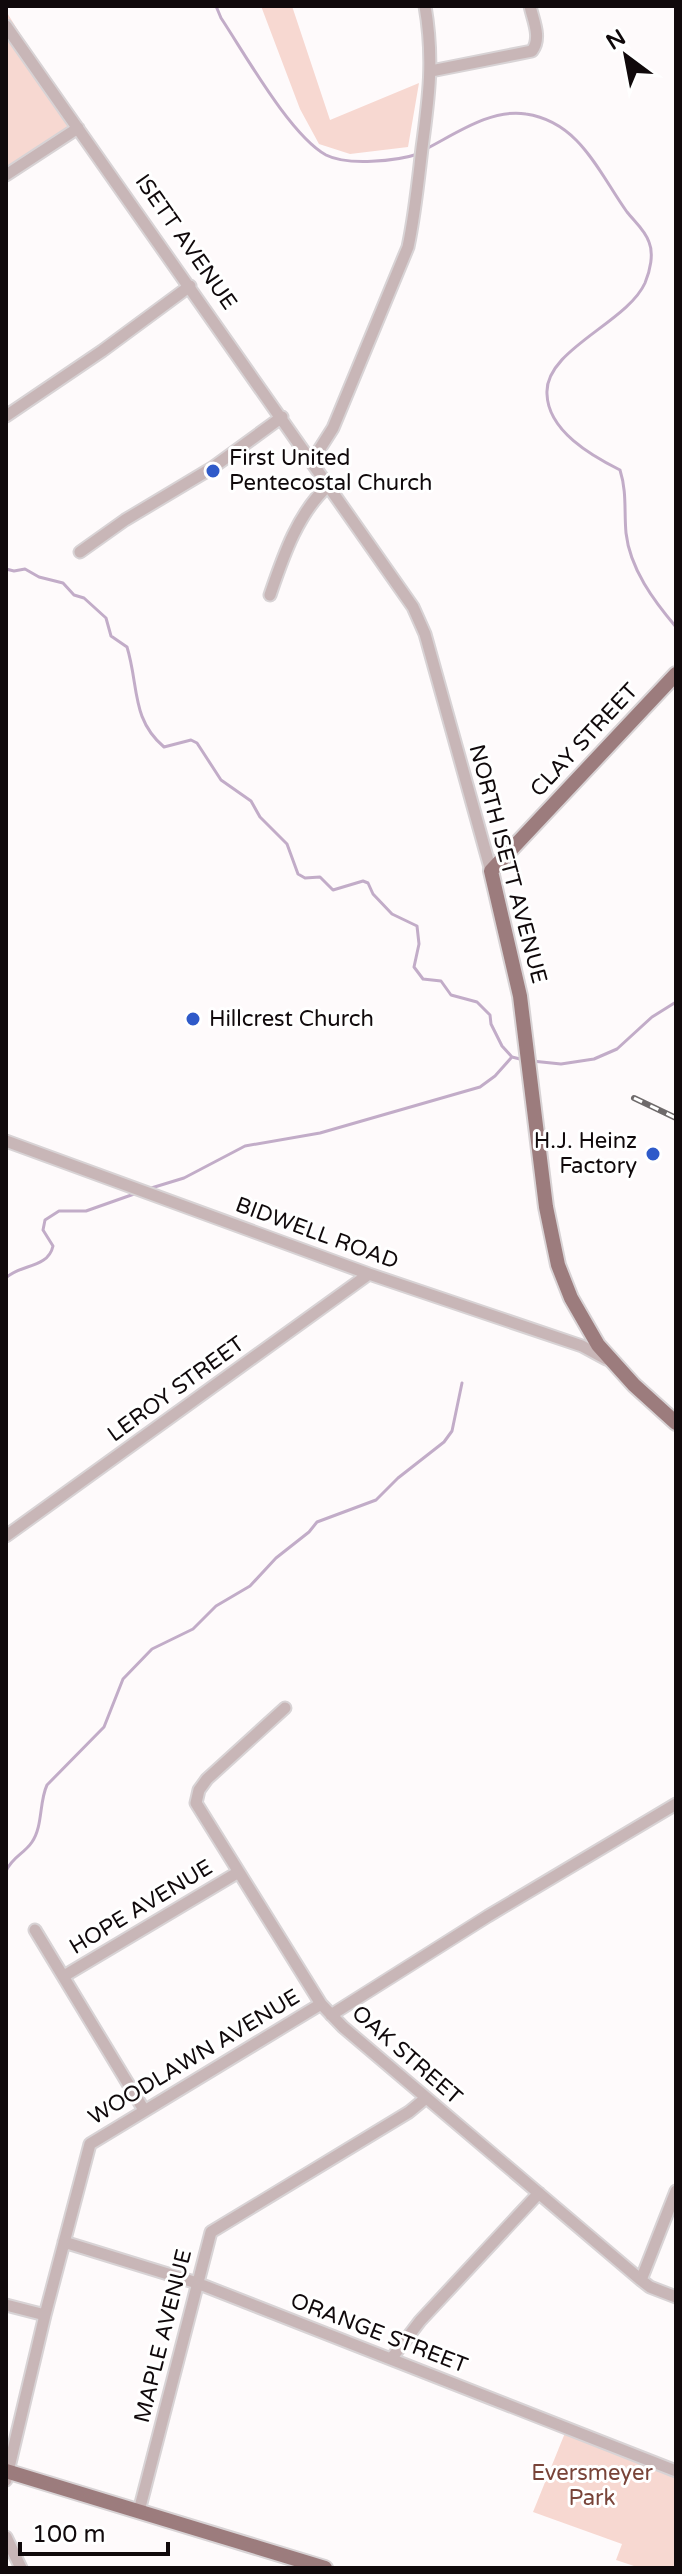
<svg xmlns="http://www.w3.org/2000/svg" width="682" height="2574" font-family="'Varela Round',sans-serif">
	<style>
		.green { fill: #f7d8d1 }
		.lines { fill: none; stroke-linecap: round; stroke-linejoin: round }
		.stream { stroke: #c2acc8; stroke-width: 3 }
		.minor-casing { stroke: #d8d3d5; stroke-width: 15 }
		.major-casing { stroke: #d8d3d5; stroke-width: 18 }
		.minor { stroke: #c8b6b7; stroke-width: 11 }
		.major { stroke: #9c7c7d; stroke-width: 14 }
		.rail-casing { stroke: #6f6a6b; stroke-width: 6 }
		.rail { stroke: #fff; stroke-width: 3; stroke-dasharray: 9; stroke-linecap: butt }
		.poi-dot { fill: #2f5ac9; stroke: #fff; stroke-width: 3 }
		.labels { text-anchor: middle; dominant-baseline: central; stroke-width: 6; stroke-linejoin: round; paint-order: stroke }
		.street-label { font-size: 22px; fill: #10090b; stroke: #fff }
		.poi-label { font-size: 22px; fill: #10090b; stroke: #fff; text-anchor: start }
		.park-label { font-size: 22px; fill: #794439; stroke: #fff }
	</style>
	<rect width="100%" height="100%" fill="#fefafb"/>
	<path class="green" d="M261,6H292L330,120L419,83L408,147L350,154L319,144L300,109Z
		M6,11L78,128L6,178Z
		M567,2428L676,2471V2568H640L616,2560L622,2544L533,2512Z"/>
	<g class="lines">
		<path class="stream" d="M216,6L221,18C245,54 290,135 326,155C347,166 397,161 418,154
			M424,150C454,135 491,108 526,114C580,122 599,173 627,212C635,222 645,230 649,242C654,254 650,271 645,283C627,323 544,350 547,394C548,431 592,456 620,470C627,492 624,511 626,533C630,569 654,601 676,627
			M6,569L14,571L25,569L39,577L63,583L74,595L84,598L106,618L111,636L127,647C139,686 131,719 164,747L191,740L197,743L221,780L251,801L260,817L287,844L298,874L305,878L320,877L333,890L363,881L368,883L373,894L392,914L417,926L419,944L414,967L423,979L441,981L451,995L477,1002L490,1015L491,1024L502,1046L512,1057L524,1060
			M532,1061L561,1064L594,1059L617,1049L652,1017L676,1002
			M148,1189L184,1178L245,1146L320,1133L480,1087L495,1076L511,1058
			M6,1278C19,1264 48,1269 53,1246L43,1230L45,1220L59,1211H86L137,1193
			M6,1871C13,1856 24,1854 32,1842C43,1826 39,1802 47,1785L104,1727L123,1679L152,1649L193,1629L216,1606L250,1586L276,1558L309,1532L317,1522L376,1500L398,1478L444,1442L452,1431L462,1383"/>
		<g class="minor-casing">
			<path id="minor" d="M6,26L413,607L425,634L491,871
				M431,71L532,51C542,38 533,20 530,6
				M6,175L78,128
				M6,416L102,351L190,286
				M312,461L333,428L408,247C415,214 418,182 422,148C429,97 434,58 425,6
				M80,552L125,520L212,468L282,417
				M270,595C283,557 298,512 329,485
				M6,1141L369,1274L582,1346L606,1359
				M6,1536L369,1274
				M285,1708L207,1779L199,1790L196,1803L321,2004L343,2027L641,2280L650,2287L676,2297
				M35,1930L144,2110
				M64,1976L237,1873
				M331,2015L488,1916L676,1804
				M64,2242L197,2283L676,2471
				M641,2280L676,2191
				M6,2305L45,2315
				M391,2359L420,2321L539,2193
				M6,2480L45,2315L90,2144L321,2004
				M139,2511L211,2232L409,2112L426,2098
				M6,2537L21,2568"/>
		</g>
		<g class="major-casing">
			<path id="major" d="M676,674L491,871L520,996L546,1207L558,1265L571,1298L598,1345L634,1385L676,1423
				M6,2471L325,2568"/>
		</g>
		<use href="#minor" class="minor"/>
		<use href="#major" class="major"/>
		<g class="rail-casing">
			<path id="rail" d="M634,1098L676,1118"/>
		</g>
		<use href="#rail" class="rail"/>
	</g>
	<g class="poi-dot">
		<circle cx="213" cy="471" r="8"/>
		<circle cx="193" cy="1019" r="8"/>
		<circle cx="653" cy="1154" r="8"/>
	</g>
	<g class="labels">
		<g class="street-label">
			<text transform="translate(186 242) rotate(55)">ISETT AVENUE</text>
			<text transform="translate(584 740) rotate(-47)">CLAY STREET</text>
			<text transform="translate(508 864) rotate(75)">NORTH ISETT AVENUE</text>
			<text transform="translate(317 1233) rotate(20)">BIDWELL ROAD</text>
			<text transform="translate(176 1389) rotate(-36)">LEROY STREET</text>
			<text transform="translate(141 1907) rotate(-31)">HOPE AVENUE</text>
			<text transform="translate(407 2055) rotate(41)">OAK STREET</text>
			<text transform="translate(194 2057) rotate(-31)">WOODLAWN AVENUE</text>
			<text transform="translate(379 2333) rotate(21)">ORANGE STREET</text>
			<text transform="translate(163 2336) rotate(-76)">MAPLE AVENUE</text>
		</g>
		<g class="poi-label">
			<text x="229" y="458">First United<tspan x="229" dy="25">Pentecostal Church</tspan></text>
			<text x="209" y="1019">Hillcrest Church</text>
			<text x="637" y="1141" text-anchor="end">H.J. Heinz<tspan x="637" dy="25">Factory</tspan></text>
		</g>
		<g class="park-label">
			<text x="592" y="2473">Eversmeyer<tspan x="592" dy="25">Park</tspan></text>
		</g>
	</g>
	<rect width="682" height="2574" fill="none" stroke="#10090b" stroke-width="16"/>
	<g transform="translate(626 56) rotate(328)" stroke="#ffffff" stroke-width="6" paint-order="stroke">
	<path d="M0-6L14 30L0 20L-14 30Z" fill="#10090b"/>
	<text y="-12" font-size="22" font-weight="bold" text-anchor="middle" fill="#10090b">N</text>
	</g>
	<path d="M20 2542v12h148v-12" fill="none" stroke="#10090b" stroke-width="4"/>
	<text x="32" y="2542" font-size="24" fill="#10090b" stroke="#ffffff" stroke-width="6" paint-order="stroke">100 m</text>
</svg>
